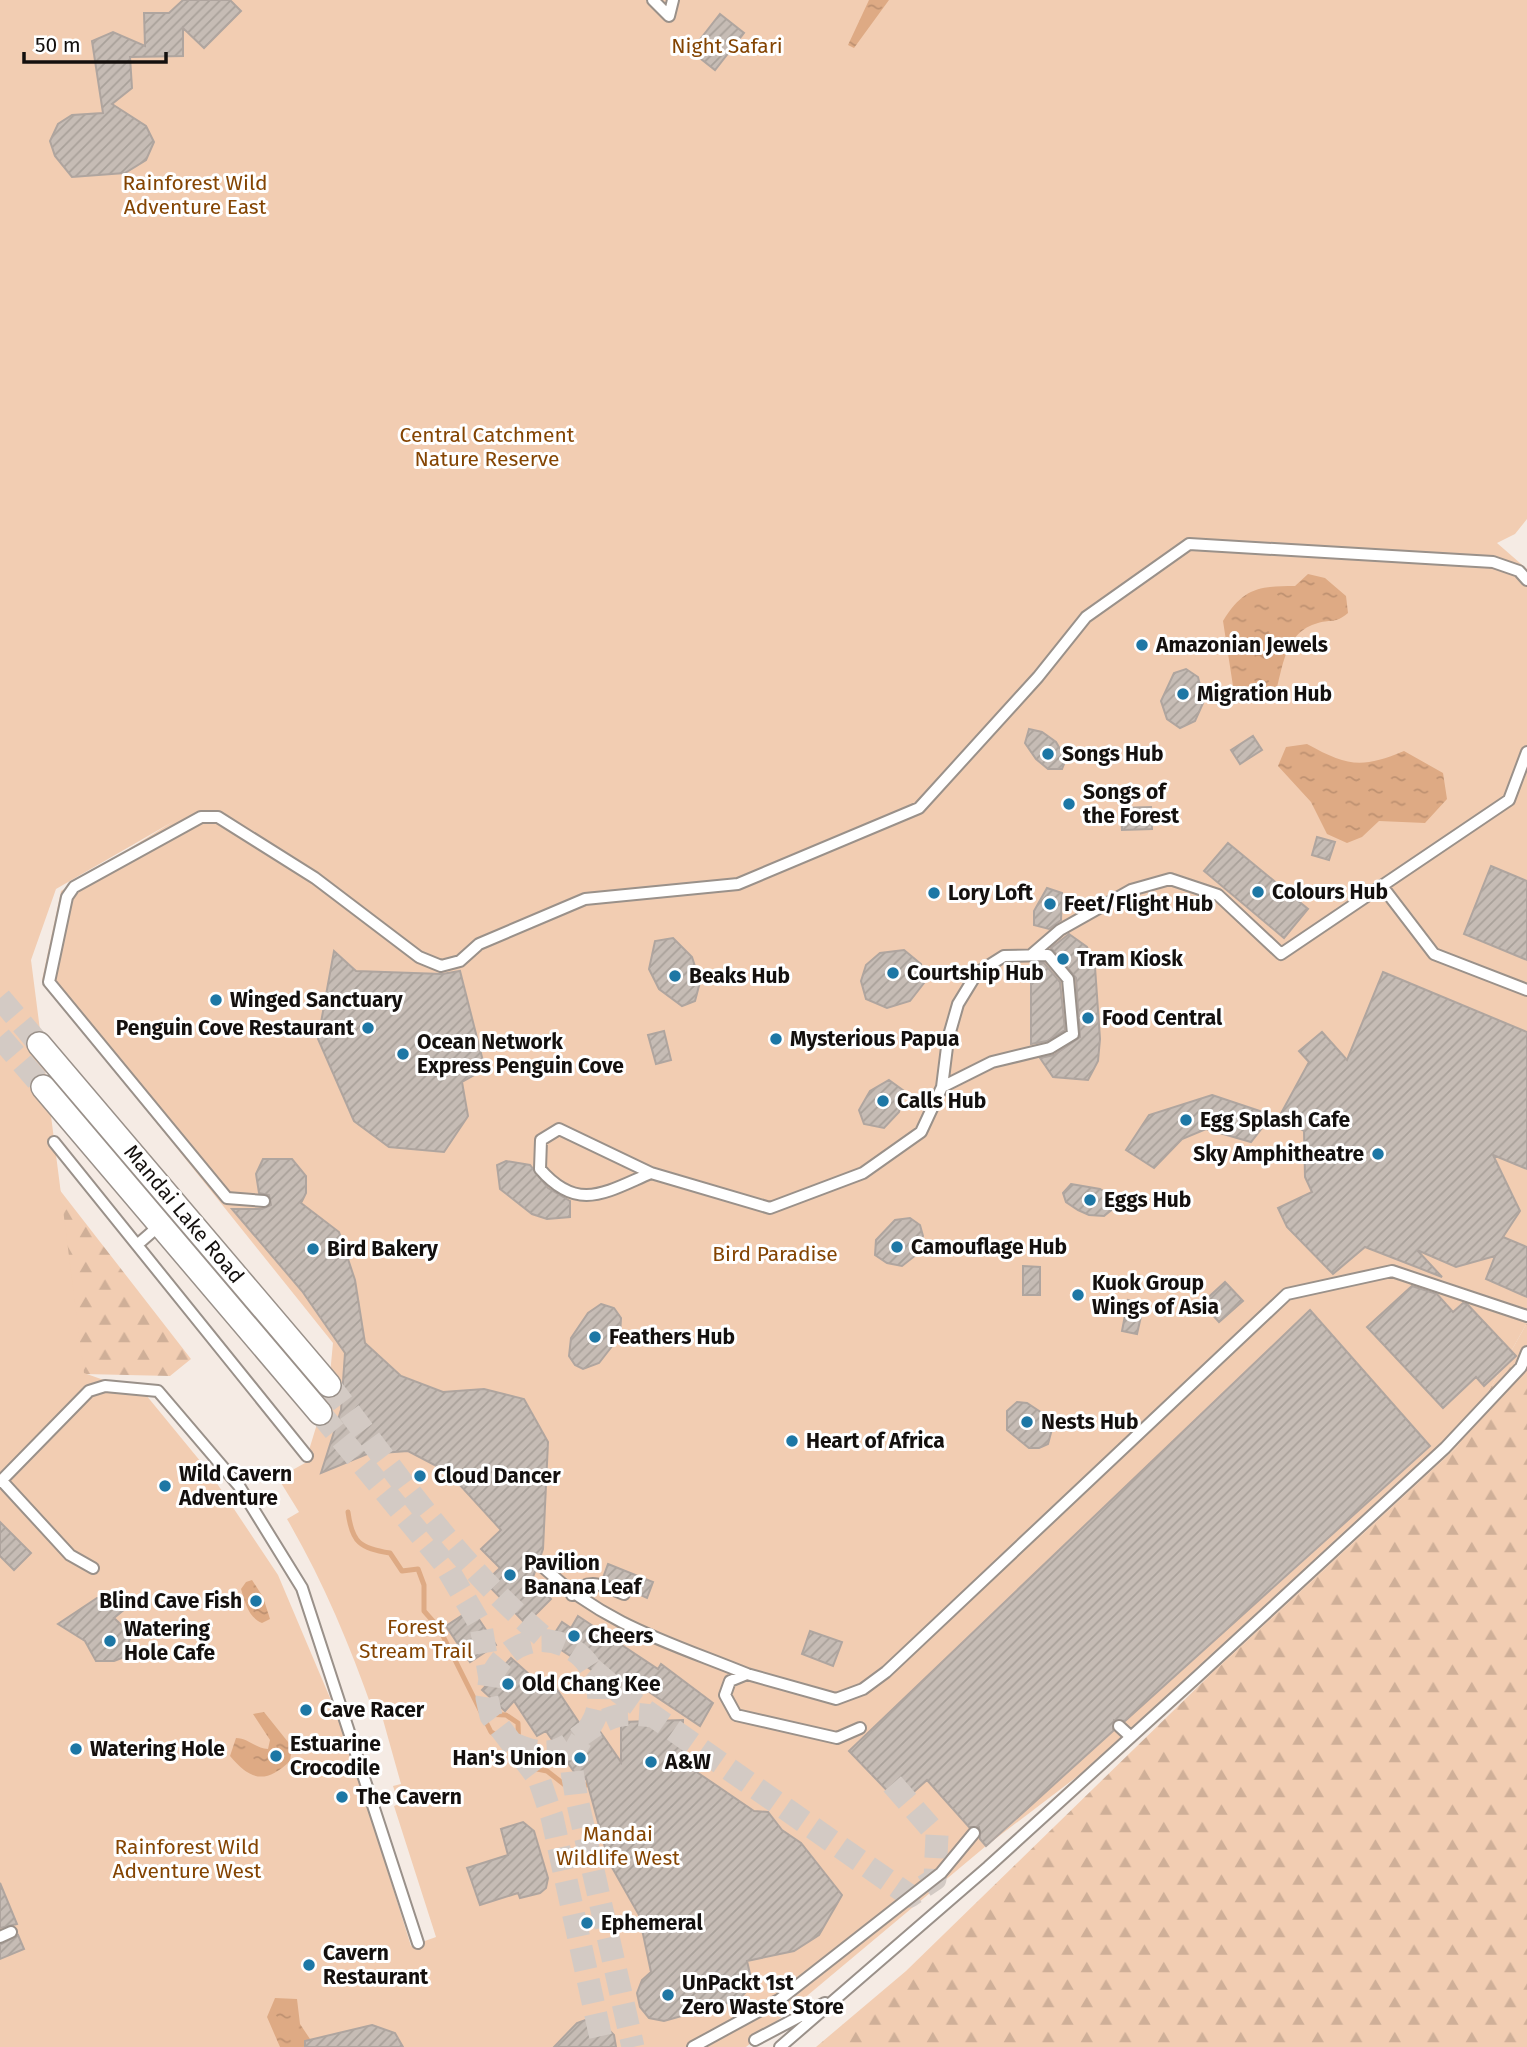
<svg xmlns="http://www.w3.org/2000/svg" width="1527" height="2047" font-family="'Fira Sans',sans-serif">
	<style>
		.forest { fill: url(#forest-firs) }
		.park { fill: #f2cdb2; fill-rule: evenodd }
		.water { fill: url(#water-ripples) }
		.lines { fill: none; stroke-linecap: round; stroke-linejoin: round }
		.stream { stroke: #deaa84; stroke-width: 5 }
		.building { fill: url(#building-hatch); stroke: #afa59f; stroke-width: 2 }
		.minor-tunnel { stroke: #d3cac4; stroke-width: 23; stroke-dasharray: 23 11; stroke-linecap: butt }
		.service-casing { stroke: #9a918a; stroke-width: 14 }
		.minor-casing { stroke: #9a918a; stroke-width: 26 }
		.service { stroke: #fff; stroke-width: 10 }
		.minor { stroke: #fff; stroke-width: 23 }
		.poi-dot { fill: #1d77a5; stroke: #fff; stroke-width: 2.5 }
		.labels { text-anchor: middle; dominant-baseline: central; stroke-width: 6; stroke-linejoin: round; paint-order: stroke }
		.park-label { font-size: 21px; fill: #844402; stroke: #fff }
		.poi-label { font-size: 21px; font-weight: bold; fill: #14100e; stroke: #fff; text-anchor: start }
		.street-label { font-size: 21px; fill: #14100e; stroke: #fff }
	</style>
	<defs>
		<pattern id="forest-firs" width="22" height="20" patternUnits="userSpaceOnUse" patternTransform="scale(1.75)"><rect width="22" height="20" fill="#f2cdb2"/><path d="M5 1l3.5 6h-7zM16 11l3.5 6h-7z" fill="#cfaf98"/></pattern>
		<pattern id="water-ripples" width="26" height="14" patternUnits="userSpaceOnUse" patternTransform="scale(1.75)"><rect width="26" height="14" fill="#deaa84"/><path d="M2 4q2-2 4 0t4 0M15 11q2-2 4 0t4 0" fill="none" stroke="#be9171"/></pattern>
		<pattern id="building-hatch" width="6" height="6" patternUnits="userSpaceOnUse" patternTransform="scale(1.75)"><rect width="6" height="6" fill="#c6bcb5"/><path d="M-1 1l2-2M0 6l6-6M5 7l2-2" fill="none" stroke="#a9a19a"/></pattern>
	</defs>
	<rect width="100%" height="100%" fill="#f5ebe4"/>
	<path class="forest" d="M0,1113L191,1359L170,1376L84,1374L0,1459Z
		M1527,1323V2047H816L906,1971L1209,1676L1457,1447Z"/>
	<path class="park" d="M0,0H1527V519L1515,534L1497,543L1527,569V1323L1457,1447L1209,1676L986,1846L746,2047H0ZM174,821L61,891L42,980L333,1343L329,1385L305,1463L278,1478L299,1512L287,1519C323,1581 349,1643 373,1711L380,1709L401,1784L393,1786L399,1804L394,1806L436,1937L411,1946L344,1731L278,1575L210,1473L146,1395L84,1373L31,960L56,889Z"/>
	<path class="water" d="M869,0H889L854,48L848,45Z
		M1308,574L1325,578L1346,596L1348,613C1334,624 1333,619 1318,623C1284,632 1283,668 1275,695L1263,704L1250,701L1233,686L1223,621C1243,589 1257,586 1295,586Z
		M1307,744C1347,766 1361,769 1404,751L1443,773L1447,799L1425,823L1379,821L1362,837L1347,843L1327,834L1311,802L1278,766L1286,747Z
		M252,1580L263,1597L270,1619L262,1623C248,1617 245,1602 241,1589L246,1582Z
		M264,1712L292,1747L290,1761C266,1784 251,1781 230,1756L236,1738C248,1738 255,1748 268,1749L270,1740L253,1714Z
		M275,1998L297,1999L300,2024L310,2039L308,2047H280L267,2017Z"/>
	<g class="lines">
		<path class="stream" d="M348,1512C352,1543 360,1548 390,1553L402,1571L418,1569L424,1585V1611L439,1628L491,1732L510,1743L527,1767L547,1771L570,1789L594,1783
			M483,1714L506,1715L518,1723L519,1755"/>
	</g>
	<path class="building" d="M183,0H230L241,11L204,48L183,28V56L130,57L132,88L112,104L146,126L154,142L146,160L125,173L72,177L55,156L50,141L58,124L72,115L103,113L92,41L113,32L145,46L144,13H169Z
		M720,14L744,33L715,70L691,51Z
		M1186,669L1198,677L1204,701L1195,721L1180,728L1167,719L1161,701L1174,673Z
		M1029,729L1042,732L1056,742L1066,759L1062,769H1048L1036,759L1025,743Z
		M1253,736L1262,750L1240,764L1231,750Z
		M1151,807L1152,829L1122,830L1121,808Z
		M1317,837L1335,842L1329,860L1312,855Z
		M1228,843L1308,909L1284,938L1204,871Z
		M1491,866L1527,881V960L1464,934Z
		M1047,888L1062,893L1061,920L1049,929L1034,925V911Z
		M1069,934L1087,947L1095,967L1100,1039L1098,1061L1088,1080L1053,1077L1040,1058L1054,1055L1080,1037L1076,978L1051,948Z
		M673,938L692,957L700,982L695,1001L682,1006L659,989L649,969L655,941Z
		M904,950L921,964L924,983L910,1001L887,1008L866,999L861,981L866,965L880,953Z
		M334,951L356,971L442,974L460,971L485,1069L462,1082L468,1116L444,1152L389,1147L354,1121L318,1039Z
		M1037,963H1044L1060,982L1065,1030L1047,1041L1031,1044V975Z
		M1383,972L1527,1032V1169L1493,1155L1520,1211L1503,1237L1527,1247V1297L1486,1279L1495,1256L1456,1267L1417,1250L1442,1277L1365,1247L1333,1274L1287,1227L1278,1208L1312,1192L1305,1177L1304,1131L1279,1117L1309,1062L1299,1051L1322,1032L1347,1060Z
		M664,1031L671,1060L656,1064L648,1035Z
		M889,1080L904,1091L899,1112L884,1128L864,1124L859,1110L870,1091Z
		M1212,1095L1272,1115L1251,1142L1206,1129L1182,1139L1154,1168L1126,1150L1149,1115Z
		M263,1159H292L306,1176V1193L301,1203L339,1232L355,1280L365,1343L401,1376L443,1392L484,1389L524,1399L548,1442L543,1549L532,1580L551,1599L526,1624L485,1582L500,1568L481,1549L501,1530L448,1472L408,1451L367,1454L321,1473L341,1410L345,1353L302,1291L232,1209H262L271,1205L269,1195L259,1193L256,1174Z
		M506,1161L530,1165L548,1188L570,1201V1217L547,1219L532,1214L500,1189L497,1165Z
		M1071,1184L1100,1189L1114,1198V1208L1104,1216L1089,1215L1078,1210L1066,1202L1063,1193Z
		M910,1218L920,1225L923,1236L916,1255L902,1266L887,1263L875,1255L876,1240L895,1220Z
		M1023,1266L1040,1267V1295H1023Z
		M1225,1282L1243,1301L1219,1322L1202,1303Z
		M1412,1286L1437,1294L1453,1312L1463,1303L1467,1304L1516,1356L1484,1386L1476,1377L1443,1408L1367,1327Z
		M1128,1300L1144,1303L1137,1334L1122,1331Z
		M601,1304L614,1308L621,1318L620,1336L599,1363L583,1369L575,1365L569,1356L571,1338L588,1313Z
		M1310,1310L1430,1446L1125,1721L1114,1720L1113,1731L986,1846L980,1839L979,1827H969L927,1780L900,1804L849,1751Z
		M1017,1402L1027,1403L1045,1415L1052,1429L1048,1444L1039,1448H1029L1007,1430V1411Z
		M0,1522L31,1553L14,1570L0,1556Z
		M608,1564L653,1582L647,1598L603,1578Z
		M97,1598L115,1600L125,1609L114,1618L129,1632L130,1639L122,1658L114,1661H96L85,1641L58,1624Z
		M472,1609L496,1645L470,1662L446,1626Z
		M578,1616L658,1669L661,1664L713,1703L700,1726L631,1680L624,1691L549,1642L562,1622L571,1628Z
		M810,1631L842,1642L833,1666L802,1654Z
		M511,1658L549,1692L556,1688L580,1724L590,1717L621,1762V1722L683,1720L682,1762L754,1811L768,1812L782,1830L801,1843L842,1895L819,1935L794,1951L747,1961L751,1978L746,1992L738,2000L664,2021L649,2018L640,2007L637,1993L642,1980L651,1972L639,1915L609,1862L586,1778L581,1782L546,1731L537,1736L514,1701L505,1711L482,1690Z
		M523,1822L534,1831L548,1878L546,1888L540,1893L520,1898L518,1893L480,1905L467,1868L508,1855L501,1829Z
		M0,1883L17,1924L0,1928Z
		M18,1935L24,1949L0,1959V1945Z
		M588,2019L602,2023L614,2035L616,2047H554L577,2023Z
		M372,2025L395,2033L403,2047H305V2041Z"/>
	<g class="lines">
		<path class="minor-tunnel" d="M0,998L39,1044
			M0,1037L43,1087
			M329,1385C397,1474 460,1568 547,1640
			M320,1413L444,1563L481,1626L490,1679L487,1698L491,1716L539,1779L552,1817L603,2047
			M592,1669L619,1692L910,1896L935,1879L937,1835L888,1779
			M490,1679C498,1662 508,1649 527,1643C542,1638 559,1641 573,1650C597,1665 607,1700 591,1725C584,1736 573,1748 572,1763C571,1773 575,1785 576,1795L633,2047
			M514,1744C566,1767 569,1735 608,1719C623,1712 642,1714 657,1717"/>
		<g class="service-casing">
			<path id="service" d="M653,0L669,16L673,0
				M1382,886L1434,954L1527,990
				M1031,955L1060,930L1131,890L1170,879L1218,895L1281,954L1509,800L1527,752
				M54,1142L307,1456
				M651,1173C606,1192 578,1213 540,1169L541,1140L559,1129L651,1173L770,1208L863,1173L921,1132L942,1087L948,1039L958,1004L977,973L1004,956L1048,955L1068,979L1073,1034L1050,1048L992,1062L942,1087
				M264,1201L227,1198L49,982L67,897L74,887L201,817H218L315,878L419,957L441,966L460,961L479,944L585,899L738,884L919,808L1038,677L1086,617L1189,544L1493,562L1519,571L1527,580
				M137,1245L160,1225
				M1,1480L70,1555L93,1568
				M0,1482L89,1391L105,1386L158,1391L239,1486L302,1588L418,1943
				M544,1568C605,1625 671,1643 747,1674
				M572,1595C589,1576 603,1586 624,1594
				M1119,1726L1131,1737
				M860,1728L837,1738L736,1715L725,1695L730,1681L747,1674L836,1699L863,1689L886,1672L1287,1294L1392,1271L1527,1316
				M0,1937L11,1932
				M755,2040L825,2003
				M693,2047L779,2000L941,1873L974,1833
				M780,2047L988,1867L1198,1676L1445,1448L1521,1367L1527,1352"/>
		</g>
		<g class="minor-casing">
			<path id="minor" d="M39,1044L329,1385
				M43,1087L320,1413"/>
		</g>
		<use href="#service" class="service"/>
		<use href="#minor" class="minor"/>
	</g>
	<g class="poi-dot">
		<circle cx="1142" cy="645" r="7"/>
		<circle cx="1183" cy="694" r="7"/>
		<circle cx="1048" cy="754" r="7"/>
		<circle cx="1069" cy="804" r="7"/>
		<circle cx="1258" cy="892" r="7"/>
		<circle cx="934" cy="893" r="7"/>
		<circle cx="1050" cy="904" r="7"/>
		<circle cx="1063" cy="959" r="7"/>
		<circle cx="893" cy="973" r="7"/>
		<circle cx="675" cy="976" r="7"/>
		<circle cx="216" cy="1000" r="7"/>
		<circle cx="1088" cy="1018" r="7"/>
		<circle cx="368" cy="1028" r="7"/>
		<circle cx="776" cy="1039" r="7"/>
		<circle cx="403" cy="1054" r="7"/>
		<circle cx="883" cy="1101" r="7"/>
		<circle cx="1186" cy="1120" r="7"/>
		<circle cx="1378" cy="1154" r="7"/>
		<circle cx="1090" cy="1200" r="7"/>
		<circle cx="897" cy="1247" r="7"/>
		<circle cx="313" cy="1249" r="7"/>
		<circle cx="1078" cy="1295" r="7"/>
		<circle cx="595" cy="1337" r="7"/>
		<circle cx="1027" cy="1422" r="7"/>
		<circle cx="792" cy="1441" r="7"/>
		<circle cx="420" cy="1476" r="7"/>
		<circle cx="165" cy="1486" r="7"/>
		<circle cx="510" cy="1575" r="7"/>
		<circle cx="256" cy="1601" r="7"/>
		<circle cx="574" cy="1636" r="7"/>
		<circle cx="110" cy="1641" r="7"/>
		<circle cx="508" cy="1684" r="7"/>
		<circle cx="306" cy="1710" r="7"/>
		<circle cx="76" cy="1749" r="7"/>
		<circle cx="276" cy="1756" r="7"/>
		<circle cx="580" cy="1758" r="7"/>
		<circle cx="651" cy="1762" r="7"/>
		<circle cx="342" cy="1797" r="7"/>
		<circle cx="587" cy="1923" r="7"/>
		<circle cx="309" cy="1965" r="7"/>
		<circle cx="668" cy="1995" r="7"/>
	</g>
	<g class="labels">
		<g class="park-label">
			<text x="727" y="46">Night Safari</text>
			<text x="195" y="183">Rainforest Wild<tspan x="195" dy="24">Adventure East</tspan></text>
			<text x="487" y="435">Central Catchment<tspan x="487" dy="24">Nature Reserve</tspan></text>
			<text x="775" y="1254">Bird Paradise</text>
			<text x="416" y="1627">Forest<tspan x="416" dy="24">Stream Trail</tspan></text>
			<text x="618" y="1834">Mandai<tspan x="618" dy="24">Wildlife West</tspan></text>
			<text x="187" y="1847">Rainforest Wild<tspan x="187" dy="24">Adventure West</tspan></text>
		</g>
		<g class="poi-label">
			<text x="1156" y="645">Amazonian Jewels</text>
			<text x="1197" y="694">Migration Hub</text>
			<text x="1062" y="754">Songs Hub</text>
			<text x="1083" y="792">Songs of<tspan x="1083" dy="24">the Forest</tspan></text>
			<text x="1272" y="892">Colours Hub</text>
			<text x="948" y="893">Lory Loft</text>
			<text x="1064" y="904">Feet/Flight Hub</text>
			<text x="1077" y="959">Tram Kiosk</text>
			<text x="907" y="973">Courtship Hub</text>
			<text x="689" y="976">Beaks Hub</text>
			<text x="230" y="1000">Winged Sanctuary</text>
			<text x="1102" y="1018">Food Central</text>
			<text x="354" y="1028" text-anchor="end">Penguin Cove Restaurant</text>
			<text x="790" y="1039">Mysterious Papua</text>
			<text x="417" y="1042">Ocean Network<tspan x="417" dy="24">Express Penguin Cove</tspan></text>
			<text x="897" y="1101">Calls Hub</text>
			<text x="1200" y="1120">Egg Splash Cafe</text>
			<text x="1364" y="1154" text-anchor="end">Sky Amphitheatre</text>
			<text x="1104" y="1200">Eggs Hub</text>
			<text x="911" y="1247">Camouflage Hub</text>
			<text x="327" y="1249">Bird Bakery</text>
			<text x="1092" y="1283">Kuok Group<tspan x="1092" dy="24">Wings of Asia</tspan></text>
			<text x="609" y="1337">Feathers Hub</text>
			<text x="1041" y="1422">Nests Hub</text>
			<text x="806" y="1441">Heart of Africa</text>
			<text x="179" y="1474">Wild Cavern<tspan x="179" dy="24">Adventure</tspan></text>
			<text x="434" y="1476">Cloud Dancer</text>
			<text x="524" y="1563">Pavilion<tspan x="524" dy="24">Banana Leaf</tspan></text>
			<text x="242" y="1601" text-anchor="end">Blind Cave Fish</text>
			<text x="124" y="1629">Watering<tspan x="124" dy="24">Hole Cafe</tspan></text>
			<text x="588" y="1636">Cheers</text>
			<text x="522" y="1684">Old Chang Kee</text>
			<text x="320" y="1710">Cave Racer</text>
			<text x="290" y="1744">Estuarine<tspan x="290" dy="24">Crocodile</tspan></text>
			<text x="90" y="1749">Watering Hole</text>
			<text x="566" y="1758" text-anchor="end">Han's Union</text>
			<text x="665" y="1762">A&amp;W</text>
			<text x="356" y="1797">The Cavern</text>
			<text x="601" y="1923">Ephemeral</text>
			<text x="323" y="1953">Cavern<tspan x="323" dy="24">Restaurant</tspan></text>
			<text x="682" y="1983">UnPackt 1st<tspan x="682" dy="24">Zero Waste Store</tspan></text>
		</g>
		<g class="street-label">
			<text transform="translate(184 1214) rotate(50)">Mandai Lake Road</text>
		</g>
	</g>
	<path d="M24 52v10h142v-10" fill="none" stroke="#14100e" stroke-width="3.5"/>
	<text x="35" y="52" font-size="21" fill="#14100e" stroke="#ffffff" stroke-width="5" paint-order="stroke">50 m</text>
</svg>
